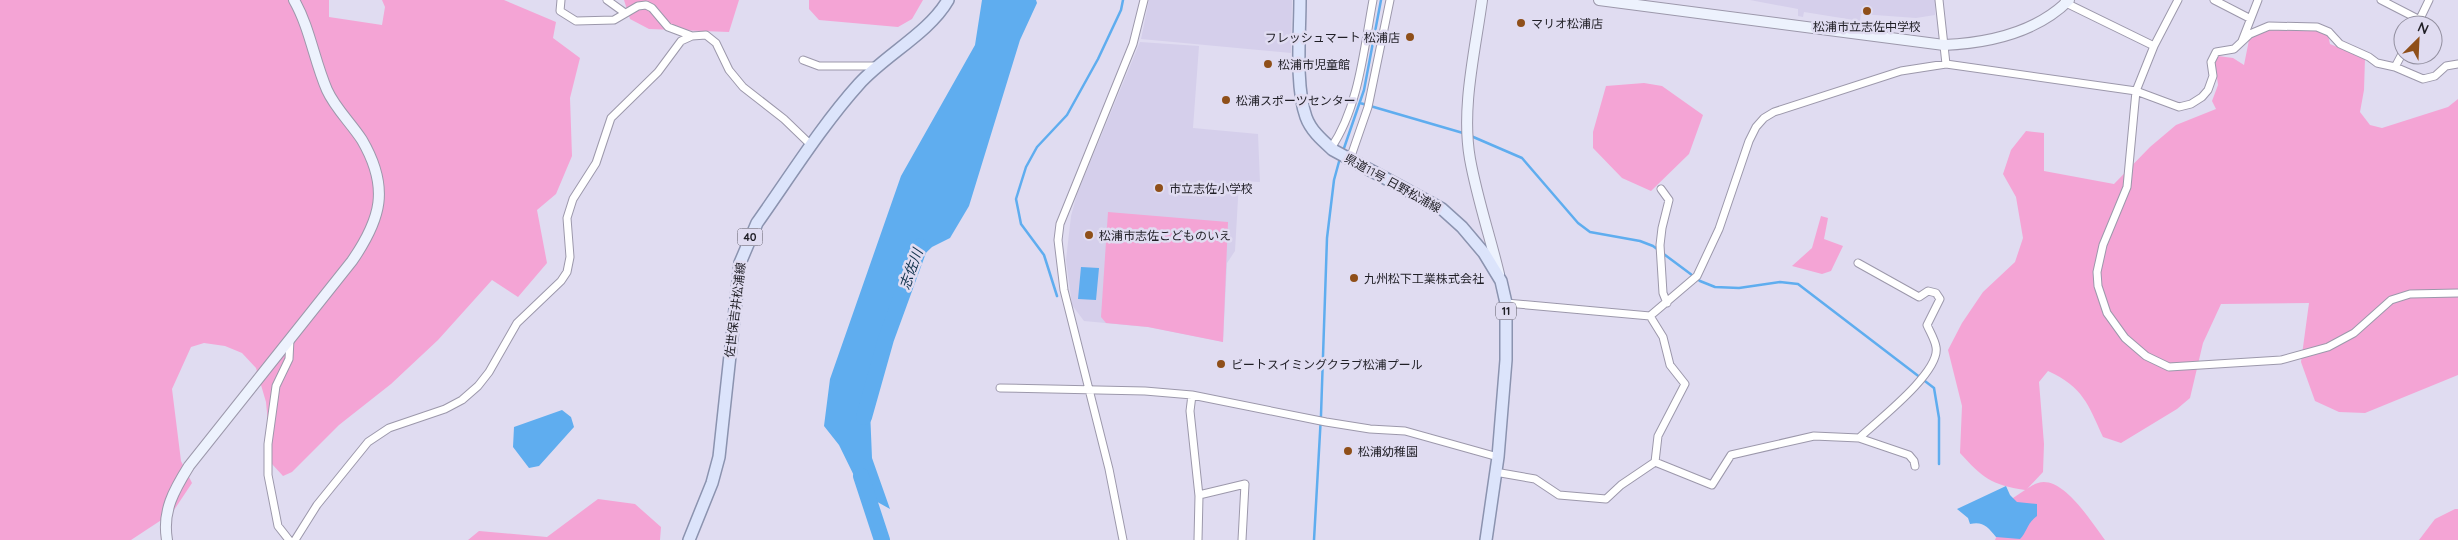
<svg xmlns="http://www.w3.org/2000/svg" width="2458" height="540" font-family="Quicksand,'Noto Sans JP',sans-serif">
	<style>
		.built { fill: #d5cfeb }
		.green { fill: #f4a4d5 }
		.water { fill: #5fadef }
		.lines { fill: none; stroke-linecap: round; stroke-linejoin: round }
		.stream { stroke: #5fadef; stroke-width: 2.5 }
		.river { stroke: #5fadef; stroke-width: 16 }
		.street-casing { stroke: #9c98ab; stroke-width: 9 }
		.secondary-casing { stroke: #9c98ab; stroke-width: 12 }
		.primary-casing { stroke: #8b93af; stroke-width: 14 }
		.street { stroke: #fff; stroke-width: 7 }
		.secondary { stroke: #edf2fd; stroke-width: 10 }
		.primary { stroke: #dce4fb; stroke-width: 11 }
		.poi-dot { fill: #8f4f19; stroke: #e0dcf1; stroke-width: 2 }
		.labels { text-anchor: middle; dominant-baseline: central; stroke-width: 5; stroke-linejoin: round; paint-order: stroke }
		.shield { fill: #e0dcf1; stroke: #5a5863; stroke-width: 1 }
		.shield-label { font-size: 11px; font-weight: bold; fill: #201f26 }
		.poi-label { font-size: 12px; fill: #201f26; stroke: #e0dcf1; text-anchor: start }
		.street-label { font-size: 12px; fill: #201f26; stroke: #e0dcf1 }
		.water-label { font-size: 14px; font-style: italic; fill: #10324c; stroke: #e0dcf1 }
	</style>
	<rect width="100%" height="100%" fill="#e0dcf1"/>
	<path class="built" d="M1149,0H1292L1291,53L1141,39Z
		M1750,0H1935V15L1916,18L1861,14L1860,21L1804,12L1803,17L1798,16V9Z
		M1140,42L1199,46L1193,128L1258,134L1260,182L1239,181L1235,251L1227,263L1223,342L1148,327L1084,321L1072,305L1066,260L1071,216L1077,194Z"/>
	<path class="green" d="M0,0H329V17L382,25L385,7L382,0H504L556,22L553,38L580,58L570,98L572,156L556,194L537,210L547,263L518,297L492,280L438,340L391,384L339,425L292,472L283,476L272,464L266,402L256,368L242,353L225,346L204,343L191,347L172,389L181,461L192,483L172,513L131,540H0Z
		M624,0H739L729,32L649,29L630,19Z
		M809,0H923L912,19L898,27L819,20L809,9Z
		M2278,27L2313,29L2328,35L2330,44L2365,58L2364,90L2360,112L2370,125L2382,128L2448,107L2458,99V375L2365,413L2339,412L2315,401L2301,362L2309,303L2221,304L2203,343L2190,398L2177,409L2121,443L2103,437C2088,404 2083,387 2048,371L2039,382L2044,444L2043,472L2027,489C2030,487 2034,484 2038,483C2063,475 2092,523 2105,540H1995L2013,498L2025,490C1991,485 1982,477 1960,453L1962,406L1948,350L1962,323L1983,292L2015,262L2023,238L2016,197L2003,174L2011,150L2026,131L2044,133V171L2114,184L2150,147L2176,125L2216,109L2212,101L2218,85L2215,63L2218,56L2233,58L2244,65L2249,40L2262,31Z
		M1644,83L1662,86L1703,115L1689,154L1651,191L1622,178L1593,148V132L1606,86Z
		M1108,212L1228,222L1223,342L1148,327L1106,323L1101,317Z
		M1821,216L1828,218L1824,239L1843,246L1831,271L1822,274L1792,266L1812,248Z
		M598,499L635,504L661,527L660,540H468L479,531L547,537Z
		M2455,509H2458V540H2419L2435,519Z"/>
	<path class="water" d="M982,0H1036L1037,3L1020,40L969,206L950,238L932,247L903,275L887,317L869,386L872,458L890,509L863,494L839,445L824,426L830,379L901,176L975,45Z
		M1081,267L1099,268L1096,300L1078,299Z
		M562,410L571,417L574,427L539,466L529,468L513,447L514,427Z
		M2006,486L2010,495L2017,502L2037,504V516C2027,523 2027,532 2020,539L1996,537C1988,527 1983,521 1970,524L1968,518L1957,509Z"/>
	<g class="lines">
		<path class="stream" d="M1360,103L1463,133
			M1471,136L1522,158L1578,223L1590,232L1640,241L1653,246L1700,281L1715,287L1739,288L1780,282L1798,284L1934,388L1939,418V464
			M1343,151L1364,90L1381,0
			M1057,296L1044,255L1021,224L1016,199L1026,167L1037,147L1067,115L1098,59L1121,10L1123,0
			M1314,540L1321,415L1327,238L1334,180L1340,158"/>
		<path class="river" d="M864,417L886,339L920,246
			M861,476L882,540"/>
		<g class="street-casing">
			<path id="street" d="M561,0L560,11L576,21L614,20L638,6L646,5L652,8L668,27L692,36
				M607,0L625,13
				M1939,0L1946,64
				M2178,0L2154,46L2136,91L2127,187L2103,245L2097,272L2098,286L2107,313L2125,338L2146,356L2169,367L2281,360L2328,347L2354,333L2391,300L2410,294L2458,293
				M2214,0L2249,18
				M2381,0L2420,20
				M2064,2L2154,46
				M2417,25L2429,0
				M2242,41L2258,0
				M803,60L819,66H877
				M2395,67L2403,52
				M1331,148C1359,107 1364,48 1373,0
				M1350,159L1368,107L1390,0
				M1661,189L1669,200L1662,228L1660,245L1663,293L1667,303
				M1650,316L1697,276L1719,229L1749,141L1756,127L1764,118L1774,112L1901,71L1946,64L2136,91L2179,107L2191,104L2202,97L2208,90L2213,76L2211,62L2216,52L2234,49L2250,34L2269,26L2317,27L2329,32L2340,44L2369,57L2377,63L2395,67L2423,79L2435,76L2446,66L2458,64
				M1000,388L1145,391L1192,395L1326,422L1370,429L1405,431L1498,457
				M1192,395L1190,411L1199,496L1198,540
				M1859,438L1909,455L1914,461L1915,466
				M1655,462L1712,485L1731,455L1814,436L1859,438C1877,421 1941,372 1936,347C1935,340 1930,332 1927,325L1940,299L1936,293L1928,291L1919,297L1858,263
				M1495,472L1535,479L1559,495L1606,499L1621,485L1655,462L1658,436L1685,384L1670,365L1663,337L1650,316L1506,303
				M1199,495L1245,484L1242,540
				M289,540L278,526L268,475V444L276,386L289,359L290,339
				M295,540L317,505L368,442L389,428L445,409L462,400L478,386L489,372L517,323L561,281L567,272L570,257L567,218L573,199L596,163L611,118L658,72L681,41L692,36L706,35L716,43L729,70L743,87L784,119L812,146
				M1123,540L1109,469L1064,290L1058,240L1060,224L1133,44L1144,0"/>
		</g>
		<g class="secondary-casing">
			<path id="secondary" d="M1482,0C1475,52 1461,108 1470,159C1477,198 1490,236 1499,274
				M1599,0L1944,45C1989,43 2036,33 2069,0
				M167,540C162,511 174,490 189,466L352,261C381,219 390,188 362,140C351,123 335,108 327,90C314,60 310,28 294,0"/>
		</g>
		<g class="primary-casing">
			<path id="primary" d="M1300,0C1300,34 1295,86 1306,117C1311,131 1323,141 1333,150L1442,209L1462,227L1484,253L1501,281L1506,303V360L1498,457L1486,540
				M689,540L712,483L719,457L740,263L757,223C789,178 822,125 859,84C885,55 929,33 948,0"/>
		</g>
		<use href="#street" class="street"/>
		<use href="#secondary" class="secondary"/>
		<use href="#primary" class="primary"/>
	</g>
	<g class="poi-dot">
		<circle cx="1867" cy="11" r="5"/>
		<circle cx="1521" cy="23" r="5"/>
		<circle cx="1410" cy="37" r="5"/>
		<circle cx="1268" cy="64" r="5"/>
		<circle cx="1226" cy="100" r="5"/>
		<circle cx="1159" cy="188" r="5"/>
		<circle cx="1089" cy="235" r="5"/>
		<circle cx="1354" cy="278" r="5"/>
		<circle cx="1221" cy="364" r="5"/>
		<circle cx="1348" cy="451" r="5"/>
	</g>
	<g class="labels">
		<g class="shield">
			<rect x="737.5" y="228.5" width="25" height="17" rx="4"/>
			<rect x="1496" y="302.5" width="20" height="17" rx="4"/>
		</g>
		<g class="shield-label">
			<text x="750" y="237">40</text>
			<text x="1506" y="311">11</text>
		</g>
		<g class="poi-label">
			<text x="1531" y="23">マリオ松浦店</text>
			<text x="1867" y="26" text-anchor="middle">松浦市立志佐中学校</text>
			<text x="1400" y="37" text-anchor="end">フレッシュマート 松浦店</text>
			<text x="1278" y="64">松浦市児童館</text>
			<text x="1236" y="100">松浦スポーツセンター</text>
			<text x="1169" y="188">市立志佐小学校</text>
			<text x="1099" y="235">松浦市志佐こどものいえ</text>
			<text x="1364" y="278">九州松下工業株式会社</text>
			<text x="1231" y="364">ビートスイミングクラブ松浦プール</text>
			<text x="1358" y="451">松浦幼稚園</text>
		</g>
		<g class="street-label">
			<text transform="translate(1393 183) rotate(29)">県道11号 日野松浦線</text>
			<text transform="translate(735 310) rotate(-83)">佐世保吉井松浦線</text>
		</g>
		<g class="water-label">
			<text transform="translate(911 269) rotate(-70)">志佐川</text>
		</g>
	</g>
	<g transform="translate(2418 40) rotate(24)"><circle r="24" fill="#e0dcf1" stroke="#9390a0"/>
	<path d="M0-4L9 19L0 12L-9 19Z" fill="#8f4f19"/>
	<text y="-8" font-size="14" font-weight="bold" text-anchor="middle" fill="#201f26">N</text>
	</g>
</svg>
